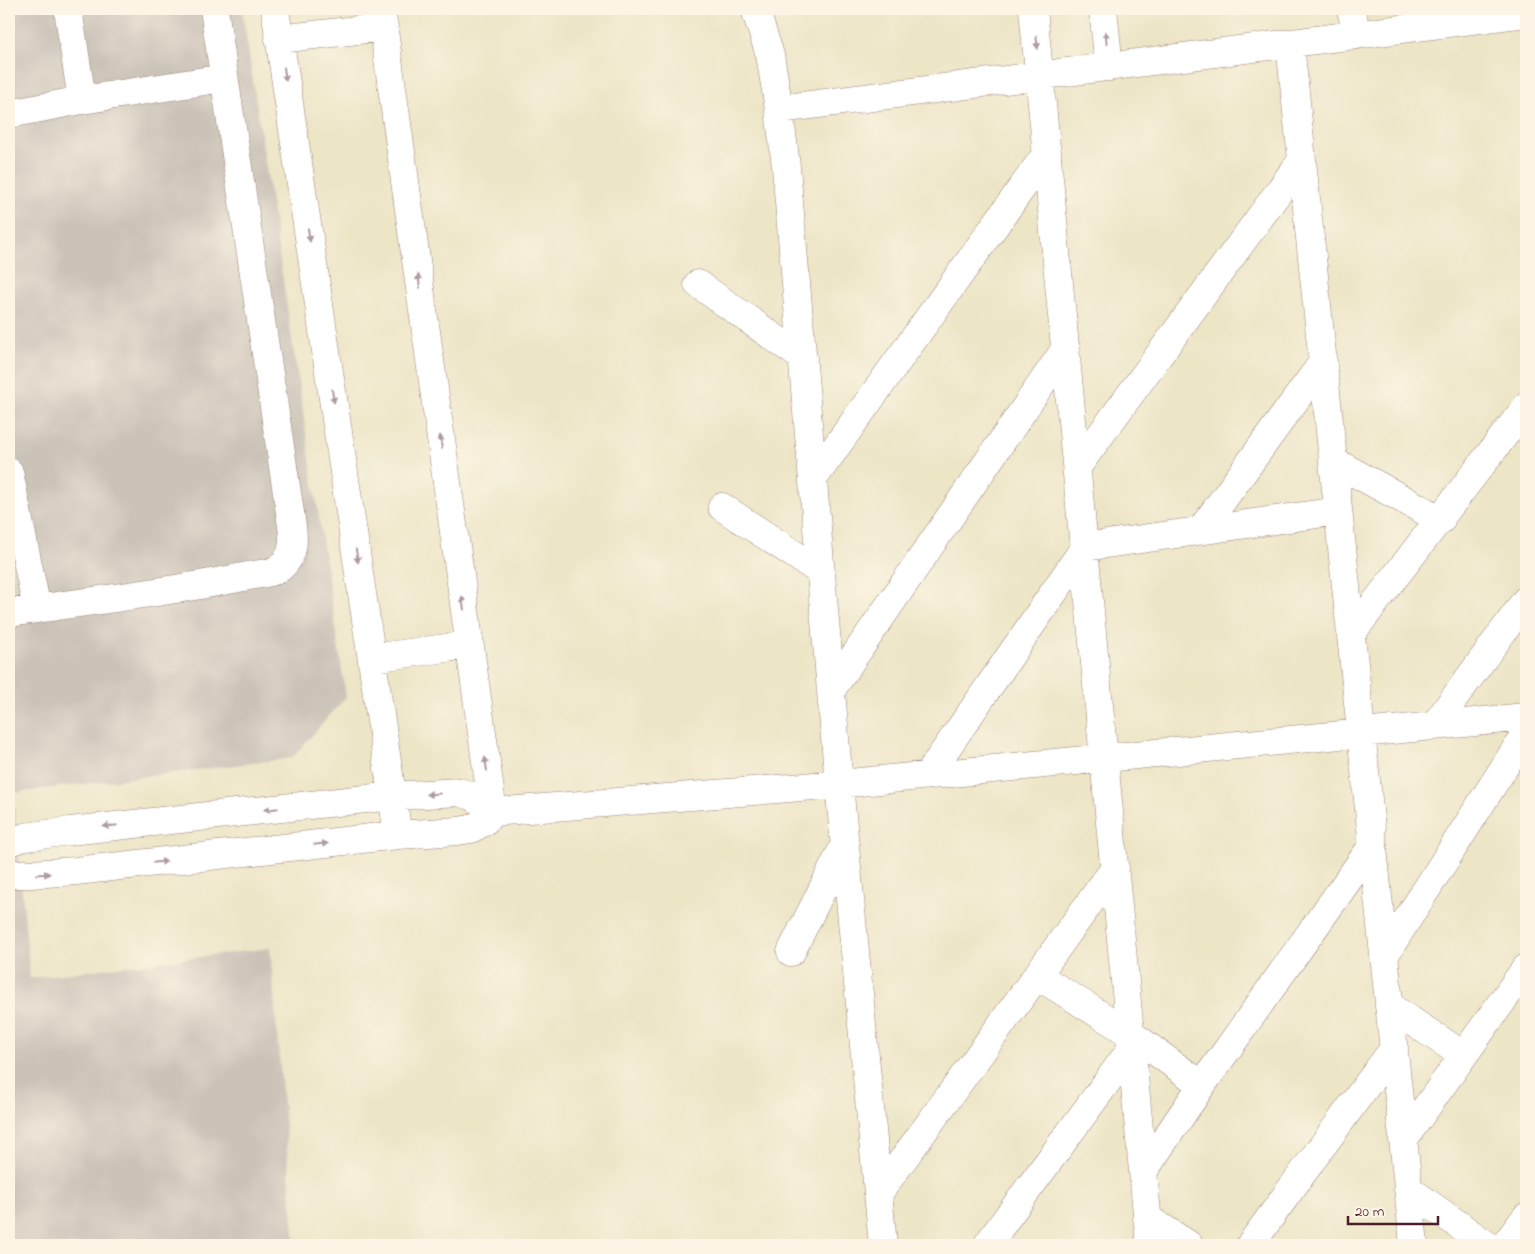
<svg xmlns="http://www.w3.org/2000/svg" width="1535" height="1254" font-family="'Indie Flower',sans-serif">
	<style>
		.industrial { fill: #cbc3b8 }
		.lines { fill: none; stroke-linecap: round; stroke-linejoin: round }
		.minor-casing { stroke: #9b8278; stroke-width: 29 }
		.minor { stroke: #fff; stroke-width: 28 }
		.oneway { fill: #ae9aa0 }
	</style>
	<rect width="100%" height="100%" fill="#fcf5e5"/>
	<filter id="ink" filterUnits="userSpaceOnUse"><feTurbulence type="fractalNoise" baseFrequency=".02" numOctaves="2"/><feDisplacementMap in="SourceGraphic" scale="10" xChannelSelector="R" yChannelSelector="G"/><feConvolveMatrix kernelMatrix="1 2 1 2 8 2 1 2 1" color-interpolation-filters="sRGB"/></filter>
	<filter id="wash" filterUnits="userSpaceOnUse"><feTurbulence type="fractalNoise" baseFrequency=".0096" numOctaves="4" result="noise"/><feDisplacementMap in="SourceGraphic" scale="20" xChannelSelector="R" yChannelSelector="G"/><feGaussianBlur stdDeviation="1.12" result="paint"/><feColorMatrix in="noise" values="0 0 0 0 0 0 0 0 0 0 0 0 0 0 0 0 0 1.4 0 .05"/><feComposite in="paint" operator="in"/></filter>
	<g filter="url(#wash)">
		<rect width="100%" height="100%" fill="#ece5c6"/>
		<path class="industrial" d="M9,9H242L346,697L292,758L13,793L30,978L270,948L295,1245H9Z"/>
	</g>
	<g filter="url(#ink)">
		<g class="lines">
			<g class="minor-casing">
				<path id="minor" d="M68,9L82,100
					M275,9L398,835
					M381,9L493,812
					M755,9L770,55L779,109L786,167L839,784L883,1245
					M1033,9L1150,1245
					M1103,9L1109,67
					M1351,9L1357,35
					M279,39L384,27
					M1290,44L1414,1245
					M779,109L1526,13
					M9,114L82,100L224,78
					M698,284L803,358
					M1333,461L1441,520
					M1077,467L1302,160
					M9,472L37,609
					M813,479L1047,153
					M722,507L821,572
					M1201,530L1323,362
					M9,613C87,601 166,593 243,577C252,575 274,573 280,568C294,556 294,542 292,526L214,9
					M1351,634L1526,407
					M372,658L469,645
					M831,690L1066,348
					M1434,726L1526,600
					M928,775L1085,547L1338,511
					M9,842L25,837L70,831L393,796L459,792L472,796L483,803L493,812
					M9,874H31L76,871L398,835L458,831L471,829L484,822L493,812L839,784L1526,717
					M791,952L845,844
					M1384,956L1526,733
					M1038,976L1131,1034L1202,1085
					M1389,1006L1463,1055
					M1403,1140L1526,968
					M1143,1172L1202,1085L1373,845
					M1408,1189L1487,1245
					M878,1194L1115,868
					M1147,1218L1189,1245
					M987,1245L1132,1048
					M1250,1245L1394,1048
					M1505,1245L1526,1217"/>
			</g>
			<use href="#minor" class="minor"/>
		</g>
		<defs><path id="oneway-solid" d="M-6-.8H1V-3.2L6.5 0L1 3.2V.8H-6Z" transform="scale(1.25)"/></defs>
		<g class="oneway">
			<use href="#oneway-solid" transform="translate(1106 38) rotate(-96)"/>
			<use href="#oneway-solid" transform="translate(1037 42) rotate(84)"/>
			<use href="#oneway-solid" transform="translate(285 74) rotate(81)"/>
			<use href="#oneway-solid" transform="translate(309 235) rotate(81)"/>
			<use href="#oneway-solid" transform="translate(419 281) rotate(-98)"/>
			<use href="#oneway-solid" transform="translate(333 396) rotate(81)"/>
			<use href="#oneway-solid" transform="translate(441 442) rotate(-98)"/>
			<use href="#oneway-solid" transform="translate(357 556) rotate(81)"/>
			<use href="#oneway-solid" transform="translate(463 603) rotate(-98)"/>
			<use href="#oneway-solid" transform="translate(486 764) rotate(-98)"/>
			<use href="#oneway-solid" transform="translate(433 794) rotate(177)"/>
			<use href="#oneway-solid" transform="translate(271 809) rotate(174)"/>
			<use href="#oneway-solid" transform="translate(110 826) rotate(174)"/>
			<use href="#oneway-solid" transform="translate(321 844) rotate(-6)"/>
			<use href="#oneway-solid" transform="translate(160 862) rotate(-6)"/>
			<use href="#oneway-solid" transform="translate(43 874) rotate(-4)"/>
		</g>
	</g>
	<rect width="1535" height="1254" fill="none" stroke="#fcf5e5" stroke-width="30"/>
	<path d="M1348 1216v8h90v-8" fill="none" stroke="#4a1f2b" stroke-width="2.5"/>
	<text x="1355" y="1216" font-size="15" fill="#4a1f2b" stroke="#fcf5e5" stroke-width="4" paint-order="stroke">20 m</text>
</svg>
